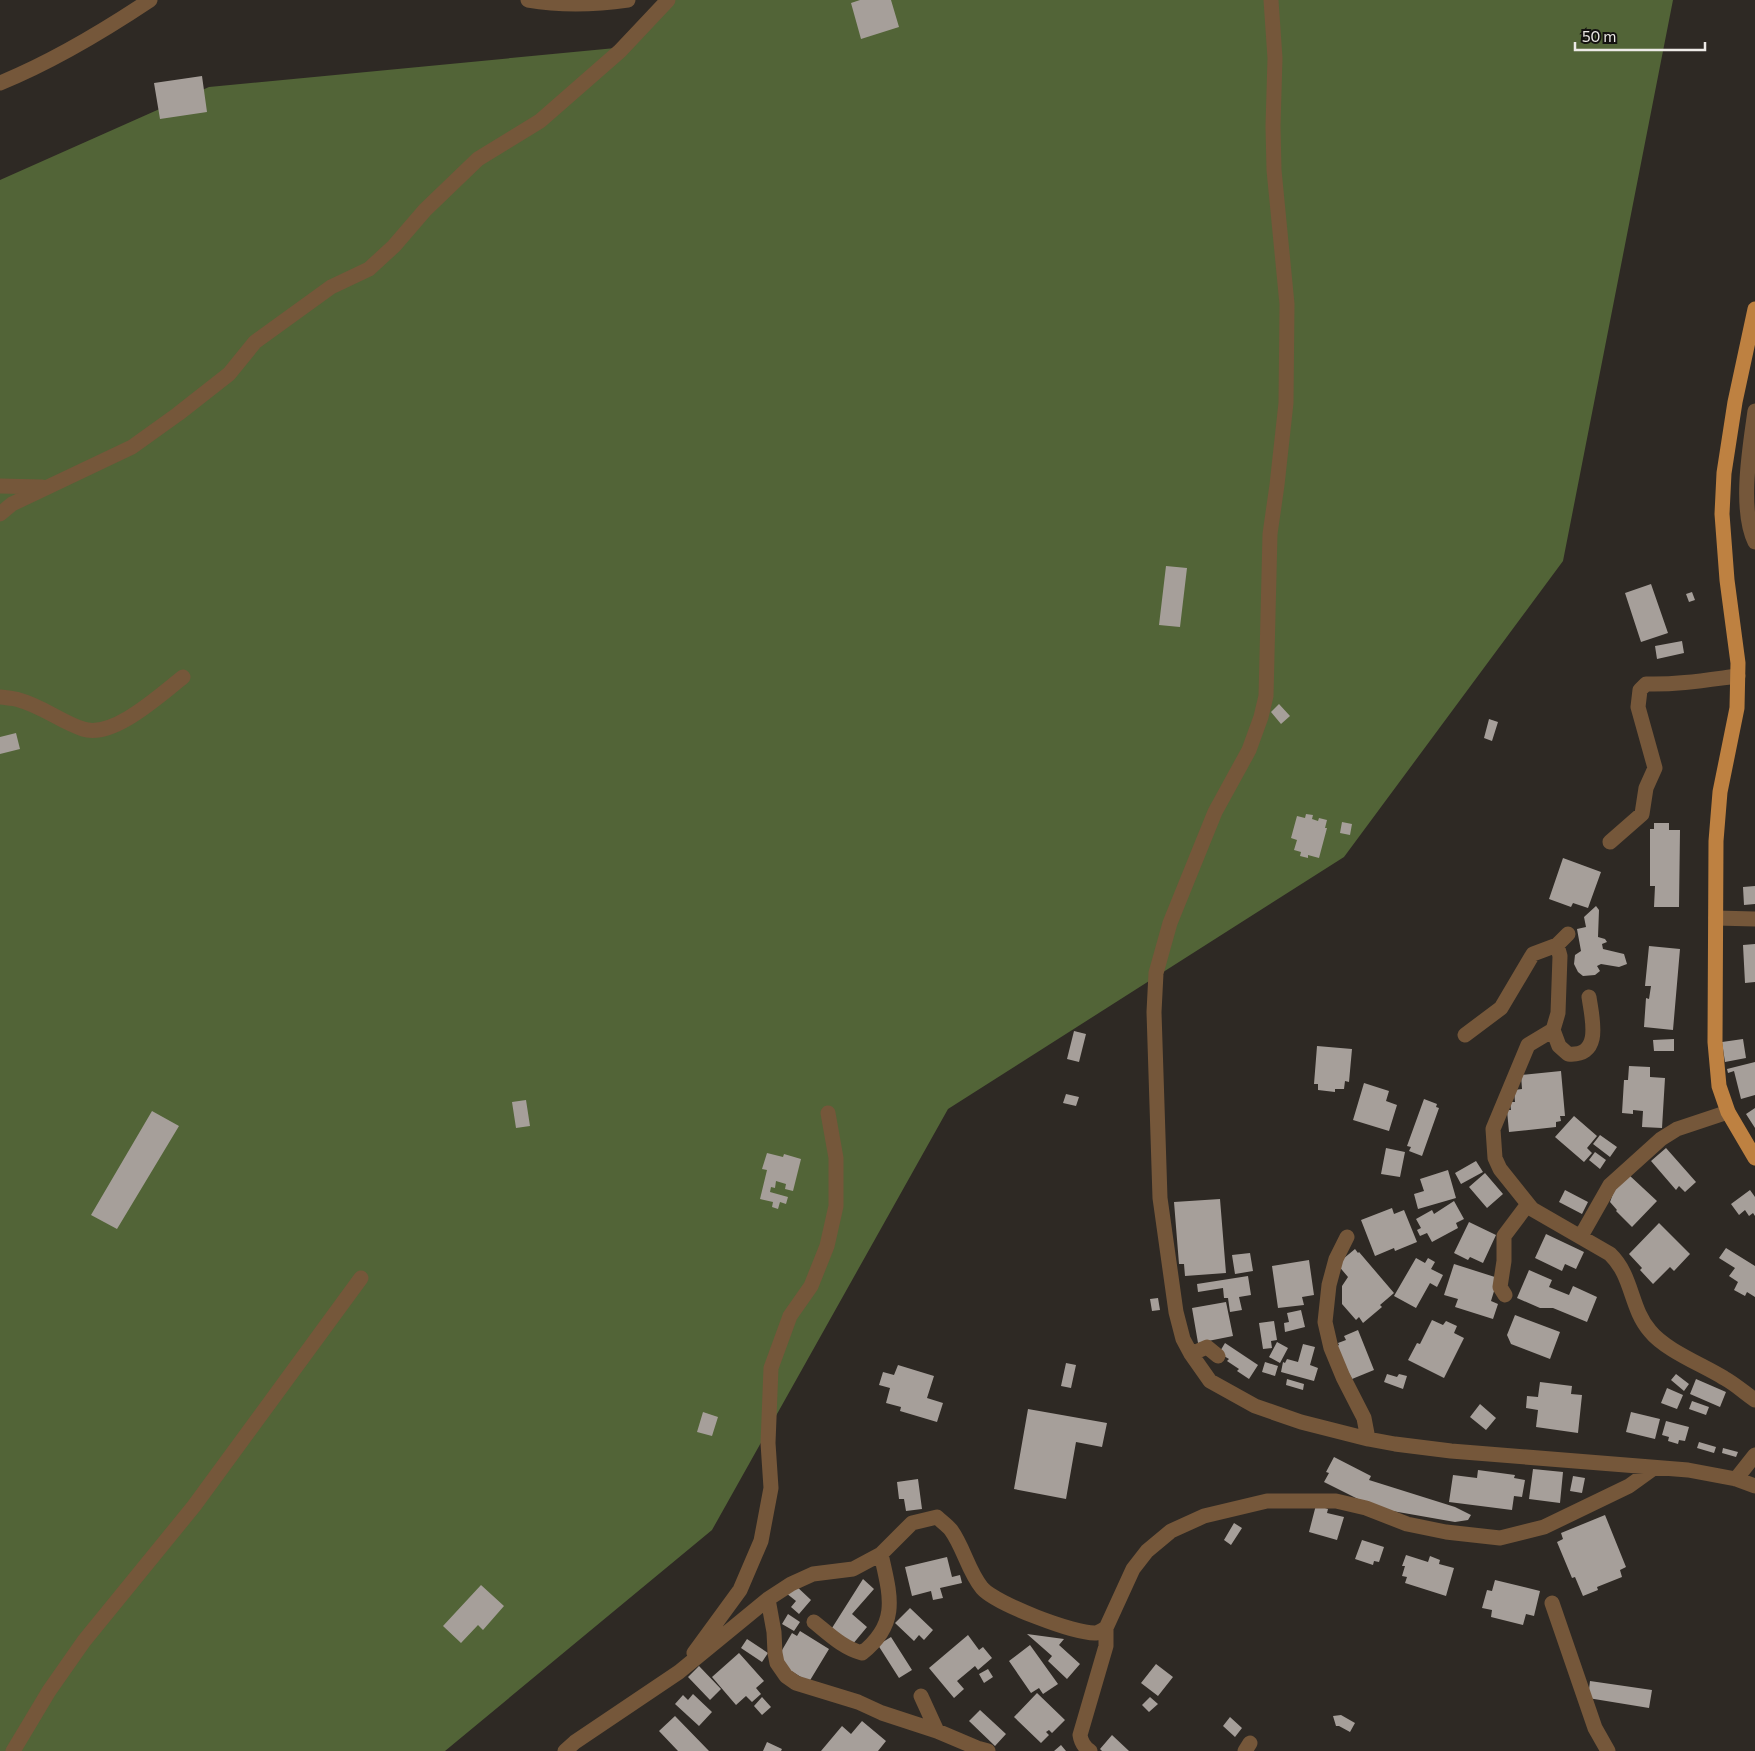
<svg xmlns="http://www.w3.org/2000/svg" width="1755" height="1751" font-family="Commissioner,sans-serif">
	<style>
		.forest { fill: #526437 }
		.building { fill: #a69f9a }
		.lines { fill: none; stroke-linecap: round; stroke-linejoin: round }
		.minor { stroke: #75573a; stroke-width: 15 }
		.major { stroke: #be8141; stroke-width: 15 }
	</style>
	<rect width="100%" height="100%" fill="#2e2924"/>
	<path class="forest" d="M669,0H1673L1563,561L1344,857L948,1109L712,1530L445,1751H0V180L209,87L626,47Z"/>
	<path class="building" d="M860,0H891L899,27L861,39L851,3Z
		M202,76L207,112L160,119L154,83Z
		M1166,566L1187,568L1180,627L1159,625Z
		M1651,584L1668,633L1641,642L1625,593Z
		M1692,592L1695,600L1689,602L1686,594Z
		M1682,641L1684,653L1657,659L1655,646Z
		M1279,704L1290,716L1281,724L1271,712Z
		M1489,719L1498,722L1492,741L1484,738Z
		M16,733L20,749L0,754V737Z
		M1306,814L1313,815L1312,819L1318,821L1319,818L1327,820L1325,828H1327L1319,858L1308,855V858L1300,856L1301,852L1294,850L1297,840L1291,838L1297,816L1305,818Z
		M1342,822L1352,824L1350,835L1340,833Z
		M1654,823H1669V830H1680L1679,907H1654L1655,886H1650V829H1654Z
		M1563,858L1601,872L1588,908L1573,903L1571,907L1549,899Z
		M1755,886V904L1744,905L1743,887Z
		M1596,906L1599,910L1598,937L1605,939L1607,942L1602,944L1603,949L1624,954L1627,964L1619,967L1601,964L1597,966L1600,971L1595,975L1583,976L1578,972L1574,964L1575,955L1581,951L1577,929L1586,927L1584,917Z
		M1755,944V982L1745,983L1743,945Z
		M1649,946L1680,949L1673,1030L1644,1027L1646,998L1649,999L1651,986H1645Z
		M1074,1031L1086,1034L1079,1062L1067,1059Z
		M1674,1039V1051H1654L1653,1040Z
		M1743,1039L1746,1058L1725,1062L1722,1042Z
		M1317,1046L1352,1049L1349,1082L1345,1081L1344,1089H1335V1092L1318,1090V1084H1314Z
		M1755,1062V1095L1741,1099L1734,1071L1728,1073L1727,1069Z
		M1629,1066L1650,1067V1077L1665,1078L1662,1128L1642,1127L1643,1111L1633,1110V1114L1622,1113L1624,1080H1628Z
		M1561,1071L1565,1116H1560L1561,1121L1556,1122V1127L1509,1132L1507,1110H1511L1510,1102H1515L1514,1090L1522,1089L1521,1075Z
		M1364,1083L1389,1091L1386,1101L1397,1105L1389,1131L1353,1120Z
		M1066,1094L1079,1097L1076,1106L1063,1103Z
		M1424,1099L1437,1104L1436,1107L1439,1108L1422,1156L1409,1151L1411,1147L1407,1146Z
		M526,1100L530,1126L516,1128L512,1102Z
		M1755,1108V1128L1746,1114Z
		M152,1111L179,1126L117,1229L91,1215Z
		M1574,1116L1597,1136L1587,1148L1592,1153L1584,1162L1555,1137Z
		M1600,1135L1617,1147L1610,1157L1593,1144Z
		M1386,1148L1405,1152L1400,1177L1381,1174Z
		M1666,1148L1696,1182L1685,1192L1679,1186L1676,1190L1651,1161Z
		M1595,1152L1606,1160L1600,1169L1589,1160Z
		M767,1153L783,1157L784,1154L801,1159L793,1191L785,1189L786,1184L776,1181L775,1188L771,1187L770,1192L788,1197L786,1204L780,1202L778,1209L772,1207L773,1202L760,1199L767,1170L762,1169Z
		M1476,1161L1483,1172L1461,1184L1455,1173Z
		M1448,1170L1456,1198L1418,1209L1414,1194L1424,1191L1420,1179Z
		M1485,1173L1503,1194L1487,1208L1469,1187Z
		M1629,1175L1657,1201L1632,1227L1616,1211L1617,1210L1610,1202L1614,1191Z
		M1565,1190L1588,1202L1582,1214L1559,1202Z
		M1750,1190L1755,1197V1216L1753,1213L1749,1216L1745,1210L1739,1215L1731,1204Z
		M1220,1199L1226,1273L1185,1276L1184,1264H1179L1174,1202Z
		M1454,1201L1464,1219L1456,1223L1458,1228L1432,1242L1427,1233L1420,1236L1417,1230L1421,1228L1416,1219L1432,1210L1434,1214Z
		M1392,1208L1394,1214L1404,1210L1417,1242L1395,1251L1394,1248L1375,1256L1361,1220Z
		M1469,1222L1496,1235L1483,1263L1470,1257L1468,1260L1454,1253Z
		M1659,1223L1690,1254L1674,1271L1670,1267L1653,1284L1640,1270L1642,1268L1629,1254Z
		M1546,1234L1584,1252L1576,1269L1565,1264L1562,1271L1535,1258Z
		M1726,1248L1755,1266V1297L1747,1292L1745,1296L1734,1290L1738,1282L1729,1276L1735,1268L1719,1258Z
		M1355,1249L1358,1253L1359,1252L1394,1293L1380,1305L1382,1307L1363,1323L1359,1317L1356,1320L1342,1304V1286L1348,1277L1337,1264Z
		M1250,1253L1253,1271L1235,1274L1232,1255Z
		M1416,1258L1425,1263L1428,1258L1435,1262L1431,1269L1443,1275L1437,1287L1430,1283L1416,1308L1394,1296Z
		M1309,1260L1314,1295L1302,1297L1304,1305L1278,1308L1272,1266Z
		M1454,1264L1498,1278L1491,1301L1498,1304L1493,1319L1455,1307L1458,1299L1444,1295Z
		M1529,1270L1552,1280L1549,1287L1569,1295L1573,1286L1597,1297L1587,1322L1553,1308H1540L1517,1298Z
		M1248,1276L1251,1295L1239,1297L1242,1310L1230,1312L1228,1298H1224L1223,1288L1198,1292L1197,1284Z
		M1158,1298L1160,1310L1152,1311L1150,1299Z
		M1226,1302L1233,1336L1198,1343L1192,1308Z
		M1301,1310L1305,1327L1285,1332L1284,1323L1289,1322L1287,1313Z
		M1515,1315L1560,1332L1550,1359L1511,1344L1507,1335Z
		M1432,1320L1443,1325L1446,1321L1457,1326L1454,1333L1464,1338L1444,1378L1408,1360L1417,1343L1420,1344Z
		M1274,1321L1277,1340L1271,1341L1272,1348L1263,1349L1259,1323Z
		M1358,1330L1374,1370L1352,1379L1335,1347L1339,1345L1338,1343L1346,1340L1344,1336Z
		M1277,1342L1288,1348L1280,1363L1269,1357Z
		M1225,1343L1258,1365L1249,1379L1237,1371L1239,1369L1227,1361L1229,1359L1219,1353Z
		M1303,1344L1315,1347L1310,1365L1318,1368L1314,1381L1281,1372L1283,1362L1285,1363L1287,1359L1298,1362Z
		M1265,1362L1278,1366L1275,1376L1262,1372Z
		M1066,1363L1076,1365L1071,1388L1061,1386Z
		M898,1365L934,1376L927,1398L943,1403L937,1422L900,1411L901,1407L886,1403L890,1388L879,1385L883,1372L894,1375Z
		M1387,1374L1397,1377L1399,1374L1407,1376L1403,1389L1384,1382Z
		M1676,1374L1689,1384L1684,1391L1671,1380Z
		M1287,1379L1304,1384L1303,1390L1286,1385Z
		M1696,1379L1726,1392L1720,1407L1690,1394Z
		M1540,1382L1572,1386L1571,1394L1582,1395L1578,1433L1536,1427L1538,1410L1526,1408L1527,1396L1538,1397Z
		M1667,1388L1683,1395L1677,1409L1661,1403Z
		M1692,1401L1709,1407L1706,1415L1689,1409Z
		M1480,1404L1496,1418L1486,1430L1470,1417Z
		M1028,1409L1107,1423L1102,1447L1076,1442L1066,1499L1014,1489Z
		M703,1412L718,1417L712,1436L697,1432Z
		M1631,1412L1660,1419L1655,1439L1626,1432Z
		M1666,1421L1689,1427L1685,1441L1679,1440L1678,1444L1668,1441L1669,1437L1662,1435Z
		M1699,1442L1716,1447L1714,1453L1697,1448Z
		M1723,1448L1738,1452L1736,1457L1722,1453Z
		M1334,1457L1371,1476L1369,1480L1455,1507L1471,1515L1468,1520L1455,1522L1381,1509L1366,1503L1324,1482L1329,1473L1326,1472Z
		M1533,1469L1563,1472L1560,1503L1529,1499Z
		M1478,1470L1515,1475L1514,1478L1525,1480L1522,1497L1514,1496L1512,1510L1449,1502L1453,1475L1477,1478Z
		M1573,1476L1585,1478L1582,1493L1570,1491Z
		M918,1479L922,1509L906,1511L904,1499H899L897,1482Z
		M1316,1505L1328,1509L1327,1513L1344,1517L1337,1540L1309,1532Z
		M1605,1515L1626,1567L1620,1570L1622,1577L1597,1587L1598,1590L1583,1596L1575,1577L1572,1578L1557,1542L1563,1539L1561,1533Z
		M1234,1523L1242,1528L1231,1545L1224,1540Z
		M1362,1540L1384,1547L1379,1562L1374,1561L1373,1565L1355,1559Z
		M1406,1555L1428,1562L1430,1556L1440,1560L1439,1564L1454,1568L1446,1596L1405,1583L1407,1577L1402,1576L1405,1566H1402Z
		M947,1557L952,1577L960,1575L962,1583L940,1588L943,1598L933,1600L931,1591L912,1596L905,1567Z
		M863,1579L874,1589L852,1614L867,1627L852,1645L832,1628Z
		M1495,1580L1540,1591L1534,1616L1526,1614L1523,1625L1491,1617L1492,1610L1482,1608L1487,1590L1492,1591Z
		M794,1584L811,1600L799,1614L791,1607L796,1601L786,1593Z
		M481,1585L504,1606L483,1630L478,1625L461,1643L443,1626Z
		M910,1608L933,1630L924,1640L919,1635L914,1641L895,1623Z
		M788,1614L800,1622L794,1631L782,1624Z
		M800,1631L829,1649L809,1682L783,1666L778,1657L792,1633L797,1636Z
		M1027,1634L1064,1639L1059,1645L1080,1664L1067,1679L1048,1661L1052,1656Z
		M968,1635L979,1650L983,1647L992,1658L978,1670L975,1666L957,1681L964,1689L954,1698L929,1668Z
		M891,1637L912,1670L899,1678L878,1645Z
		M747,1639L768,1653L762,1662L741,1648Z
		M1030,1645L1058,1684L1043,1694L1039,1688L1031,1693L1009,1661Z
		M739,1653L764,1681L756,1688L761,1694L752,1702L746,1696L736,1705L712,1677Z
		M1156,1664L1173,1677L1158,1696L1141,1683Z
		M699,1666L721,1689L710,1700L688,1677Z
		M988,1669L993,1677L984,1683L979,1674Z
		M1590,1681L1652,1690L1649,1708L1588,1698Z
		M1037,1693L1065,1720L1052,1733L1049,1730L1046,1732L1049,1735L1041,1743L1014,1717Z
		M693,1694L712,1712L699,1726L675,1704L683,1695L688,1700Z
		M762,1697L771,1707L762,1715L754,1706Z
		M1150,1697L1158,1704L1149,1712L1142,1705Z
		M980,1710L1006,1734L995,1746L969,1721Z
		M1341,1715L1355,1723L1350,1732L1339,1726H1336L1333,1716Z
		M675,1716L709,1751H678L659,1731Z
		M1230,1717L1242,1728L1235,1737L1223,1726Z
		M862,1721L886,1741L878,1751H821L842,1726L851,1734Z
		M1112,1735L1129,1751H1102L1100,1749Z
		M767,1742L782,1749L781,1751H763Z
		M1061,1745L1066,1751H1054Z"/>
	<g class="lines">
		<path class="minor" d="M528,0C562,6 594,5 628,0
			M1271,0L1275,58L1273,126L1274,170L1287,304L1286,403L1277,485L1270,534L1266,696L1261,717L1249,750L1215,812L1170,923L1156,973L1154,1012L1160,1198L1176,1312L1183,1339L1191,1354L1210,1381L1255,1406L1301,1422L1368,1439L1395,1444L1451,1451L1688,1470L1736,1479L1755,1486
			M0,83C54,61 102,32 150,0
			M1755,411C1750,447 1739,509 1755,542
			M0,486L42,487
			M0,514L12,504L132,447L178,414L229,374L255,342L331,287L369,269L394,246L425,210L478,159L540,121L620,51L668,0
			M0,697C6,698 13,698 19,700C42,706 61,722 83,729C113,739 160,695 183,677
			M1610,842L1642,814L1646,788L1655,768L1638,707L1640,690L1646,684C1677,685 1707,680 1738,676
			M1716,918L1755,919
			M1557,945L1568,934
			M1553,1030L1559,1046L1568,1054C1603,1057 1592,1018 1589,997
			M1465,1035L1501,1008L1533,954L1557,945L1560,956L1558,1013L1553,1030L1528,1045L1493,1129L1495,1158L1500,1169L1532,1209L1610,1254C1633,1276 1630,1308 1650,1331C1665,1350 1703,1365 1724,1378C1735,1384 1745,1393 1755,1400
			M1581,1236L1610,1185L1661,1139L1677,1129L1728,1112
			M1347,1237L1336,1259L1329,1285L1325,1322L1331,1348L1343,1377L1364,1418L1368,1439
			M1505,1295L1500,1287L1504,1261V1236L1528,1204
			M1191,1354L1207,1347L1218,1356
			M1736,1479L1755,1455
			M768,1599L774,1632L775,1653L777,1663L786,1676L796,1683L858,1702L882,1713L937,1731L977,1748L988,1751
			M1552,1603L1595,1728L1608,1751
			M814,1622C829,1634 843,1648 862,1653C900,1623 890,1595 881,1554
			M694,1653L740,1590L761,1541L771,1488L768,1443L771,1368L790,1316L811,1286L827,1246L836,1206V1158L828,1113
			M921,1696L937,1731
			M13,1751L49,1691L84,1641L194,1506L361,1278
			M565,1751L575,1742L679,1672L768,1599L791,1584L813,1574L853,1569L881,1554L912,1523L937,1517C941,1521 947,1525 951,1530C964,1548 968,1571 982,1588C996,1604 1075,1634 1096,1633C1100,1632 1102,1630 1106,1628L1133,1569L1147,1551L1171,1531L1204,1516L1267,1501H1336L1366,1508L1407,1524L1446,1532L1500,1538L1544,1527L1629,1486L1654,1468
			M1090,1751C1084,1747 1081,1742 1080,1735L1106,1646V1628
			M1245,1751L1250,1743"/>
		<path class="major" d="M1755,309L1735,402L1724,473L1722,514L1727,580L1738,663L1737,708L1720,792L1716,841L1715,1042L1719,1086L1728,1112L1755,1158"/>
	</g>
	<path d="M1575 42v8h130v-8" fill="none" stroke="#edeae7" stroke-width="2.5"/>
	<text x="1582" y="42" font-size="15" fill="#edeae7" stroke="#141210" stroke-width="4" paint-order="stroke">50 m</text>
</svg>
